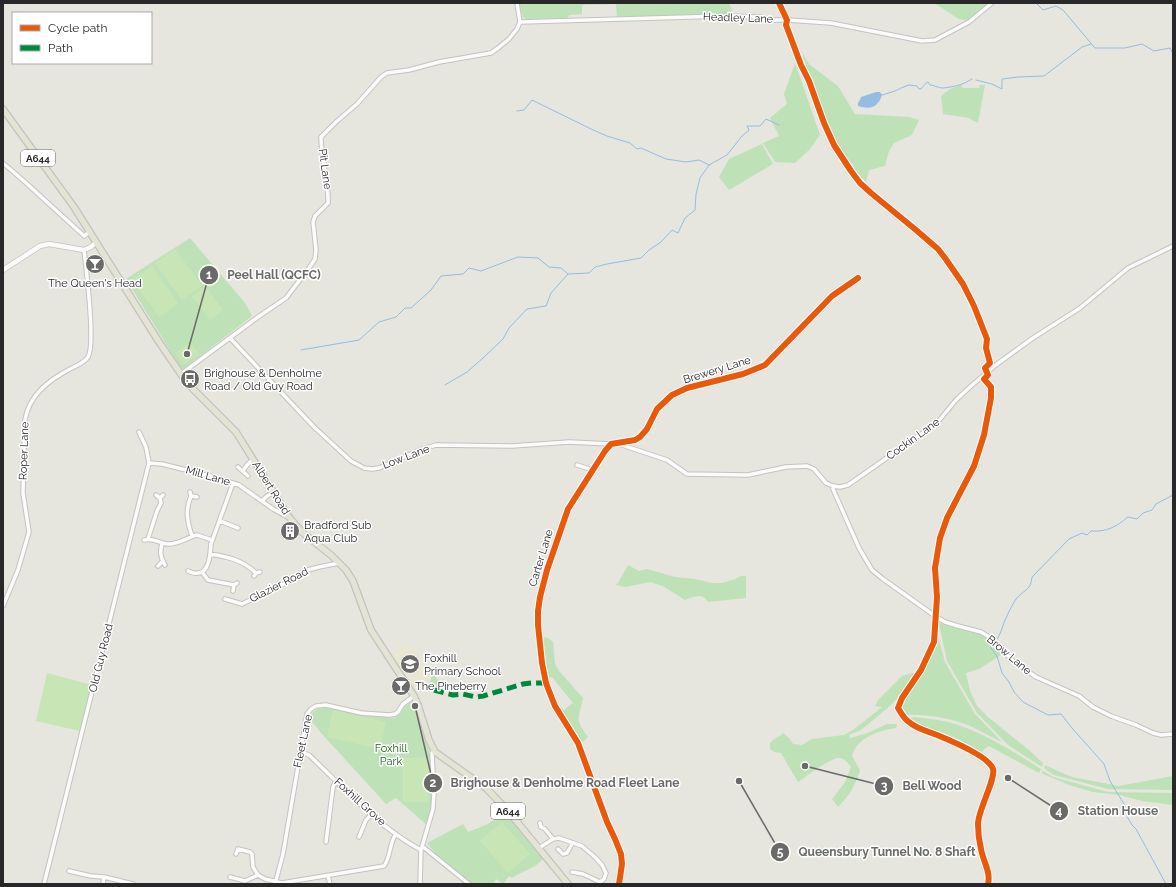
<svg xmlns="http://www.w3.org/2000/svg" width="1176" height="887" font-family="Raleway,sans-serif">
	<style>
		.education { fill: #e9e7d3 }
		.green { fill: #bfe1b8 }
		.pitch { fill: #c8e5b6 }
		.water { fill: #95bce4 }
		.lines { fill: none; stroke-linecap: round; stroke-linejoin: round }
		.stream { stroke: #95bce4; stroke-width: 1 }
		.street-casing { stroke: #c4c3c3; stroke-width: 5.5 }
		.secondary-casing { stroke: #c4c3c3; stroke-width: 6 }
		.primary-casing { stroke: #c3c2c0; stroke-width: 8 }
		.street { stroke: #fbfbfa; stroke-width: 3.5 }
		.secondary { stroke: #fbfbfa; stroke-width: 4.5 }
		.primary { stroke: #e4e4d4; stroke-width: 5.5 }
		.quiet { stroke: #00873e; stroke-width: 5; stroke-dasharray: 10 5; stroke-linecap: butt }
		.cycleway-casing { stroke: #fff; stroke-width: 8 }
		.cycleway { stroke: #e8590c; stroke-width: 6 }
		.labels { text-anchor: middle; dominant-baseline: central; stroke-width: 3; stroke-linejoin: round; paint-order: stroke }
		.shield { fill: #fff; stroke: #686868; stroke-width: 1 }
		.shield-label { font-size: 10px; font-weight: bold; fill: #282828 }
		.street-label { font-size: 11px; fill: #282828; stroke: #fff }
		.poi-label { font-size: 11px; fill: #282828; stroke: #fff; text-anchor: start }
		.park-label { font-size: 11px; fill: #1d6020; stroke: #fff }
		.leader { fill: none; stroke: #6a6a68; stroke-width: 1.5 }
		.callout-dot { fill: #6a6a68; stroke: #fff; stroke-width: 1.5 }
		.mark-label { font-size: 12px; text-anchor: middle; font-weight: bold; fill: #fff }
		.callout-label { font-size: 12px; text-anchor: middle; font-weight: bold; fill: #6a6a68; stroke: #fff; stroke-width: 3; stroke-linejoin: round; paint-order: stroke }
	</style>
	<rect width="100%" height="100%" fill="#e6e5de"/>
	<path class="education" d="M408,642L431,673L427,687L423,686L414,692L389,655Z"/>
	<path class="green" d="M519,3H729L732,10L731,14L617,18L616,4L582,5V14L569,15L568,18L526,19L523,17Z
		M934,3H988L968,20L959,19Z
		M802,52L809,64L838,86L855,114L909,117L919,120L912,135L894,143L889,151L885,166L869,170L866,182L857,173L852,163L844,159L834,141L818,108Z
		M795,63L820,135L809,150L795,163L775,162L763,143L779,136L770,118L787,104L784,94Z
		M961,85L963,88H979L980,85H985L978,123L969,118L943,114L941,96L950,89Z
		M762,144L773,164L729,190L719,177L729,159Z
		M190,238L245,303L252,316L182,370L126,279Z
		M628,565L639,571L647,569L675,577L695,579L712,583H722L735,579L741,576H746V598L708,602C702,592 694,597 685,600L663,586L650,582L626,587L615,585L618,583Z
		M938,620L982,634L991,640L1004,653L979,669L966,673L970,691L977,706L988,717L1030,751L1043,763L1042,767L1008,745L977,713L947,661Z
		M937,633L945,662L975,714L1002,742C991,737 979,730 968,725C950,718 925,714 906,715L902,708V704L909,695L936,647Z
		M542,637L548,638L553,642L555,664L560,672L583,698C582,704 580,709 579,715C577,723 584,731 588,737L581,743L577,733L562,711L573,703L552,677L549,678Z
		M916,672L900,695L891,705L861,730L849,735L850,738L865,734L887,724H897L896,728C880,730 856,738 852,756L860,770C856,784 849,796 838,807L832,799L845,782L851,767C848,763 844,758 839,758C830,758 807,776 798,782L781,753L774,752L770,749V743C774,738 778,738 783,733L789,738L793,744L802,745L812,739L844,735L853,730L882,707L875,706L878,700L902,676Z
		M432,675H434L438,680V690L428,688Z
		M413,701L430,755L432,799L428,826L396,798L386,804L322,734L309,718L313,712L317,709L327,707L367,716L394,718L401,713L405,706Z
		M915,717C926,719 937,719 948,722C982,731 1012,751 1041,769L1039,773L989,746L987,747L979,754L958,741L914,722L909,718Z
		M1045,765L1060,772L1072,777L1119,786L1173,776V790L1108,789L1054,775L1044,768Z
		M1043,771L1053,777L1108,792L1173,793V805L1142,801L1120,795L1093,792L1069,785L1041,773Z
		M509,816L542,857V860C534,869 522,871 512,878L509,876L503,884L496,879L493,884H472L436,854L427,843L463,824L468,832L488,824C494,818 502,819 509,816Z"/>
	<path class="pitch" d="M175,249L202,286L182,300L155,263Z
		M152,266L178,303L159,317L132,280Z
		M205,286L223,310L210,320L192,296Z
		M191,342L199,354L184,365L175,353Z
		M47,673L92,685L80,731L36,721Z
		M333,710L386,722L380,749L327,737Z
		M429,757V802H403V758Z
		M502,822L530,854L508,873L480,841Z"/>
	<path class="water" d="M876,92H880L882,95C878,107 871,110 858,106V103L860,100L861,97Z"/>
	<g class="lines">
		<path class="stream" d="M1036,3L1043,10L1056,6L1063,10L1095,48H1125L1142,44L1154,51L1170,48L1173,54
			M976,80L992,84L1002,89V79L1018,77L1044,76L1082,47L1091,44
			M882,95L895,91L901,88L909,85L917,86L919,89H921L926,83L928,82L930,85C934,85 938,88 943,88C953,87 963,85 972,79
			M517,111L524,110L532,100L591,129L607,136L630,143L637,149L641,148L666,159L686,162L699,160L709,165
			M301,350L359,340L379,322L396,317L405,308H411L431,290L441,276L463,274L469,268L481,271L518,257L538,258L549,267L561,268L568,274
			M445,385L467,372L483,358L503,339L509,328L527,309L546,306L551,293L568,274L589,273L595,267L607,264L641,258L649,250L661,242L672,230L678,233L685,218L695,210L696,194L700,178L709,165L727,155L742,136L749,130L747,126H760L766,119L779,125
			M997,639C1003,630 1002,625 1007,616C1009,611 1013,604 1016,599C1023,590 1031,591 1032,577L1069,539L1082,533L1087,535L1091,531C1107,532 1116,527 1128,517L1137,519L1143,513L1152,510L1156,504L1173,495
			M993,644L991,648L997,656L1002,673L1009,682L1014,692L1023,702L1048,715L1061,714L1072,728L1104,764L1110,781L1127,809L1125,813L1132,825L1136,829L1166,884"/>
		<g class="street-casing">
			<path id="street" d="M520,22L723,16L760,17L772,20H787L831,23L922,41L935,40L969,22L992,3
				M3,163L25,182L82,234L84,236L90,232
				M230,338L314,427L351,461L364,468L372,469L379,468L420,450L436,445L512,446L569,442L611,444
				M181,374L258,317L286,298L309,268L315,259L316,250L313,222L315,216L328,203C329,181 321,160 321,137L336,122L357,104L381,77L387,73L409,70L439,62L491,53L498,48L509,39L517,29L520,22L517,3
				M619,444L667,460L687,474L748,475L786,467L807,466L814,469L826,483L833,486L840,487L848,485L937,423L956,400L971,386L997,364L1033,338L1080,308L1128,268L1173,246
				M149,463L162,464L210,476L239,485L273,509L288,517
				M577,465L593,470
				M238,467L248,476
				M243,471L247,465L253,459
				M833,486V489L859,548L872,570L883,579L935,616L945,622L958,626L981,632L991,638L1013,661L1036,677L1079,696L1093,707L1111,716L1136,725L1153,733L1161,735L1173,734
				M190,492L191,496L197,497
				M156,495L160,498L163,495
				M191,496C185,510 187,521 192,536
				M262,501L267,496L274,492
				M220,521L238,528
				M148,539L157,511L161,503L160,498
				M144,540C153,537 160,544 169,544C179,544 188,537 197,535L212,540
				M162,543C160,552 160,557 165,565
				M210,554C229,557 242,560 256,573
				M158,566L163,561
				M188,571C191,572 194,574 198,573C210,572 210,553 211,544L233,483
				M202,572L208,580L234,585
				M254,576L256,573L260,572
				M233,591L234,585L237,583
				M225,599L242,604L288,582L304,571L319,567L339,563
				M3,606L18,570L29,532L23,493L25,420C29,395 49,380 70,369C76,366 84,363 88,357C96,344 86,268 84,250
				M300,752L309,755C344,788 378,827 421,850
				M978,755L989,762L993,770V778L985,797L978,823L981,849L988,872V884
				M540,823L541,827L545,829L553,839
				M359,837L366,820L371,815
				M326,842L333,787L336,781
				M422,846L469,884
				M539,848L553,839L559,838L582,846L596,858L602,865L606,873L604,879L600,882L583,874L572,872
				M558,849L563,854L567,853L572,844
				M236,854L238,849L250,852L252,854L253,867L258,875L265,879L282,883L384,866C391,857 389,843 396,834
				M69,871L91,876L104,877L133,884
				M328,876L330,884
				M230,877L245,881L258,875
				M44,884L149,463L146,447L139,432
				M103,884L104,877
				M275,884L283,854L307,714L311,709L316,706L326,705L361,713L389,715L395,714L398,712L403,704L414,696
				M420,884L421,850L433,809L434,793L432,753L435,752
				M619,884L622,864L621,854L615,839L607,822L578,743L555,706L551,696L546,683L542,663L538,625V611L540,597L547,570L568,509L605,451L611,444L635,440L640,437L647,429L657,409L672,395L687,388L743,374L765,365L832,296L858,278"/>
		</g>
		<g class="secondary-casing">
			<path id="secondary" d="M3,270L40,246L49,244L84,250L91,247L96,242"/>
		</g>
		<g class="primary-casing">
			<path id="primary" d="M3,109L74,207L159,342L187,383L236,432L289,517L302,532L332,556L346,570L353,581L371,630L414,696L418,705L429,740L435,752L486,788L509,812L568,884"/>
		</g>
		<use href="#street" class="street"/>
		<use href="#secondary" class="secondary"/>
		<use href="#primary" class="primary"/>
		<path class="quiet" d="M434,690L453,695L463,694L476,697L483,696L523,684L532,683H546"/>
		<g class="cycleway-casing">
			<path id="cycleway" d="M779,3L787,20L786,25L801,65L809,81L824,123L834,145L851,171L860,183L871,193L916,230L938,249L945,258L963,284L974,306L987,339L986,348L990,363L985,368L988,375L984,379L991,387V398L984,435L974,466L947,518L940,538L935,568L937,597L934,642L921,670L902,698L898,708C901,713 904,719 909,722C917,729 927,731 937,735C949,740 989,756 993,769C996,779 978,810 978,824C978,832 979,841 981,849C983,861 991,872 988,884
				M619,884L622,864L621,854L615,839L607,822L578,743L555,706L551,696L546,683L542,663L538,625V611L540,597L547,570L568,509L605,451L611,444L635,440L640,437L647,429L657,409L672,395L687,388L743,374L765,365L832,296L858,278"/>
		</g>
		<use href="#cycleway" class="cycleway"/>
	</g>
	<defs>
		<g id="bar-disc" transform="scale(1)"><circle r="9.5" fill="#6a6a68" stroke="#fff"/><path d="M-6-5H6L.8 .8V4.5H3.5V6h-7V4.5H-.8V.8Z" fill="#fff"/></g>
		<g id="bus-disc" transform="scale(1)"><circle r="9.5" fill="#6a6a68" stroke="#fff"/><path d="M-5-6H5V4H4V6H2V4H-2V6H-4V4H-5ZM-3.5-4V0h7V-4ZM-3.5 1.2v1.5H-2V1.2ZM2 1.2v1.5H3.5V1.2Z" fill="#fff"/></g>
		<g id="building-disc" transform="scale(1)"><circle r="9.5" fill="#6a6a68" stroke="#fff"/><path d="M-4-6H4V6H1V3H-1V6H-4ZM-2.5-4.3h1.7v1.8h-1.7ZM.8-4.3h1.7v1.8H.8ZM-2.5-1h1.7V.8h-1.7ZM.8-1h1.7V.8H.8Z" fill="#fff"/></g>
		<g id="school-disc" transform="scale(1)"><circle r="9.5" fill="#6a6a68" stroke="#fff"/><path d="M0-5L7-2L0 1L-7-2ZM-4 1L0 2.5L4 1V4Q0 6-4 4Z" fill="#fff"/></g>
	</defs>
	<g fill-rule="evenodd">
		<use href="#bar-disc" x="95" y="264"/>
		<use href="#bus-disc" x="190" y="379"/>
		<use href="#building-disc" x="290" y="531"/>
		<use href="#school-disc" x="410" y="664"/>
		<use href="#bar-disc" x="401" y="686"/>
	</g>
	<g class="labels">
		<g class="shield">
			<rect x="21" y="150" width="34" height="16" rx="3"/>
			<rect x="491" y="803" width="34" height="16" rx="3"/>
		</g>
		<g class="shield-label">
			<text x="38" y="158">A644</text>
			<text x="508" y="811">A644</text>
		</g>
		<g class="street-label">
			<text transform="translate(738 18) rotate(2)">Headley Lane</text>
			<text transform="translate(325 169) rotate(82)">Pit Lane</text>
			<text transform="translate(717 370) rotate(-17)">Brewery Lane</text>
			<text transform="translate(913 439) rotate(-36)">Cockin Lane</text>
			<text transform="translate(24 451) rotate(-88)">Roper Lane</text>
			<text transform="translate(406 457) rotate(-21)">Low Lane</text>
			<text transform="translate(208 476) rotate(16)">Mill Lane</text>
			<text transform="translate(271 488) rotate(58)">Albert Road</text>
			<text transform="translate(541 558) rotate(-73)">Carter Lane</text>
			<text transform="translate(279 585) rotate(-27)">Glazier Road</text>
			<text transform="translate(1009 655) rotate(40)">Brow Lane</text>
			<text transform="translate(101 658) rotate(-76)">Old Guy Road</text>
			<text transform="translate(303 741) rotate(-78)">Fleet Lane</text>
			<text transform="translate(360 802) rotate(42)">Foxhill Grove</text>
		</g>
		<g class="poi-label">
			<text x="95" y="283" text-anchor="middle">The Queen's Head</text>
			<text x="204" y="373">Brighouse &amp; Denholme<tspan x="204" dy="13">Road / Old Guy Road</tspan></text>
			<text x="304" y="525">Bradford Sub<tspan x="304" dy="13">Aqua Club</tspan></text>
			<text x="424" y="658">Foxhill<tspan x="424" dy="13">Primary School</tspan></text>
			<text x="415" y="686">The Pineberry</text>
		</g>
		<g class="park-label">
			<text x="391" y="748">Foxhill<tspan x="391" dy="13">Park</tspan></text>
		</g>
	</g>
	<path class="leader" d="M187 354L209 275M415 706L433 783M805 766L884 786M1008 778L1059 811M739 781L780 852"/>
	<g class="callout-dot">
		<circle cx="187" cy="354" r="4"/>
		<circle cx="415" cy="706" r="4"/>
		<circle cx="805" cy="766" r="4"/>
		<circle cx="1008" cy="778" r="4"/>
		<circle cx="739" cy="781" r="4"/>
		<circle cx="209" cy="275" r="10"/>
		<circle cx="433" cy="783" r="10"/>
		<circle cx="884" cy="786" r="10"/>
		<circle cx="1059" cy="811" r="10"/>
		<circle cx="780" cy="852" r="10"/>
	</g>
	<g class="mark-label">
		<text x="209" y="279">1</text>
		<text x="433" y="787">2</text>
		<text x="884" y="790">3</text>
		<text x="1059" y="815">4</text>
		<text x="780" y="856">5</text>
	</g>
	<g class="callout-label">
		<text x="274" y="279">Peel Hall (QCFC)</text>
		<text x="565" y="787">Brighouse &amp; Denholme Road Fleet Lane</text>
		<text x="932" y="790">Bell Wood</text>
		<text x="1118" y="815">Station House</text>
		<text x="887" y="856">Queensbury Tunnel No. 8 Shaft</text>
	</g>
	<rect width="1176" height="887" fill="none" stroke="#282828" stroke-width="8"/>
	<rect x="12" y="12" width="140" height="52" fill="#ffffff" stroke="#a9a9a9"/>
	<rect x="20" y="25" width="20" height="6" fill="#e8590c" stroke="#a9a9a9"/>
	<text x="48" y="32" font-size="12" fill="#282828">Cycle path</text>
	<rect x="20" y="45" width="20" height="6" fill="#00873e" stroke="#a9a9a9"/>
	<text x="48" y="52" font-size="12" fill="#282828">Path</text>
</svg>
